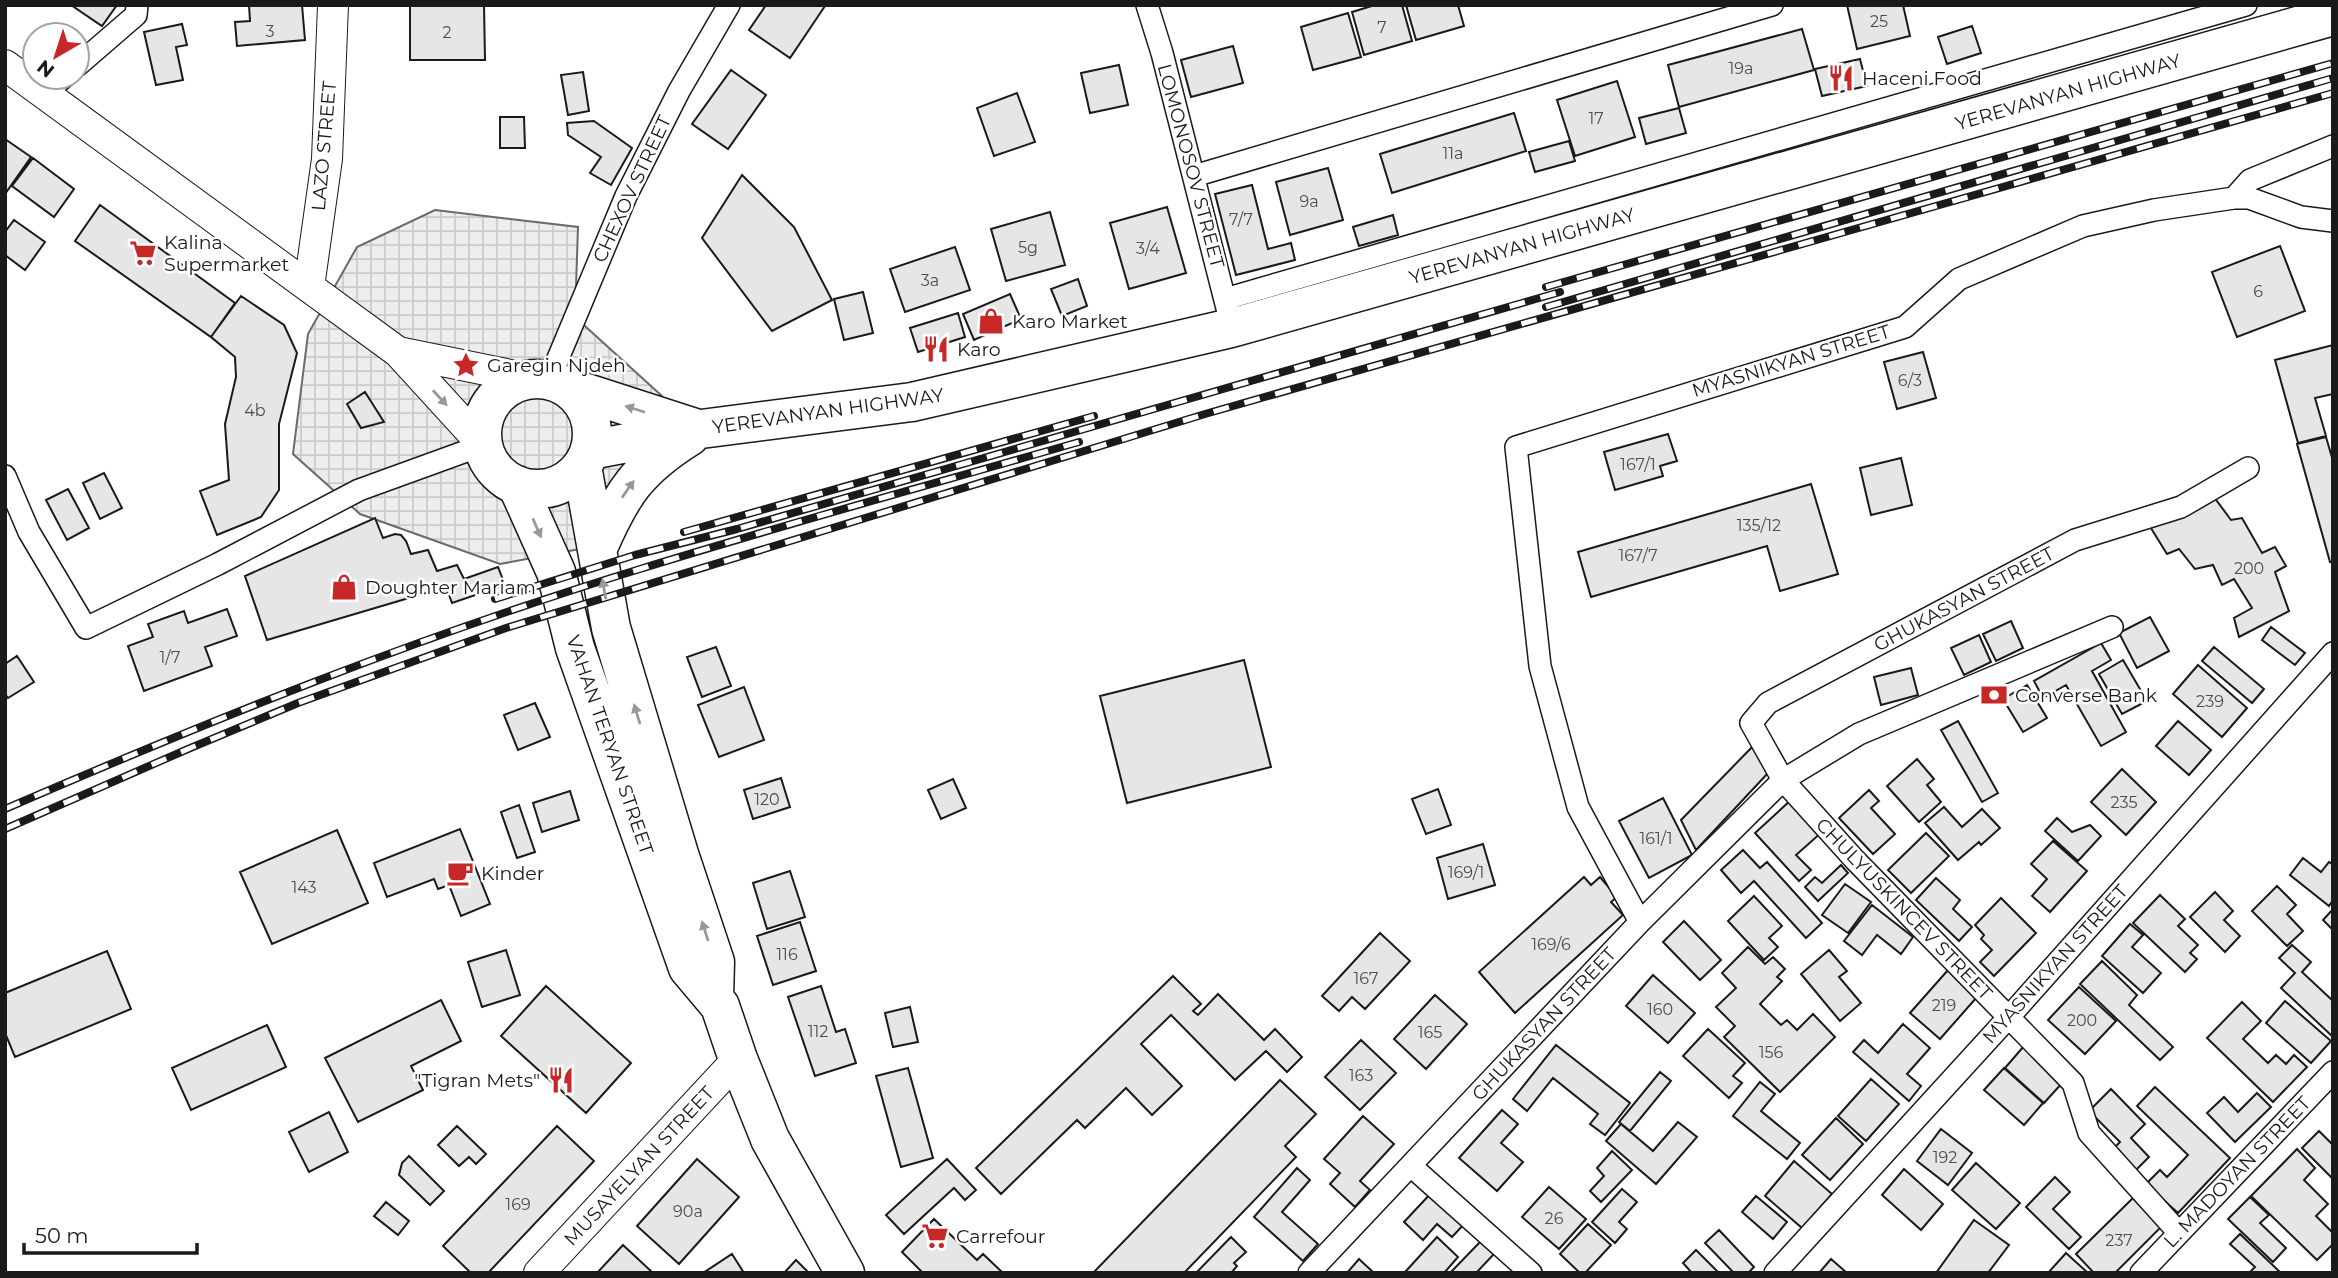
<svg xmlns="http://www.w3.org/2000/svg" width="2338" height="1278" font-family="Montserrat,sans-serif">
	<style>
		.plaza { fill: url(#plaza-grid); stroke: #6a6a6a; stroke-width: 2 }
		.building { fill: #e6e6e6; stroke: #1a1a1a; stroke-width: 2 }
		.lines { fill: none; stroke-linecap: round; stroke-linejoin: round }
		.street-casing { stroke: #1a1a1a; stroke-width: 24 }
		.secondary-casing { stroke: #1a1a1a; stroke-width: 32 }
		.highway-casing { stroke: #1a1a1a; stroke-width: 41 }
		.street { stroke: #fff; stroke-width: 21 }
		.secondary { stroke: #fff; stroke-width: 30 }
		.highway { stroke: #fff; stroke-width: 38 }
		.rail-casing { stroke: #1a1a1a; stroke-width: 8 }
		.rail { stroke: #fff; stroke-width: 5; stroke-dasharray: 16; stroke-linecap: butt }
		.oneway { fill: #989898 }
		.labels { text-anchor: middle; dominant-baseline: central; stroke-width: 5; stroke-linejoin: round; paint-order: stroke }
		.number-label { font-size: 16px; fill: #4d4d4d }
		.poi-label { font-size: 19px; fill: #1a1a1a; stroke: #fff; text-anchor: start }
		.street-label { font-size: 19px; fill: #1a1a1a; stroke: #fff }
	</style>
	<defs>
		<pattern id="plaza-grid" width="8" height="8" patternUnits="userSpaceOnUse" patternTransform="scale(1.75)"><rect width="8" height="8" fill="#ededed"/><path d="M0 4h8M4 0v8" fill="none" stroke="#cbcbcb"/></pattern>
	</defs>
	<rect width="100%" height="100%" fill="#fff"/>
	<path class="plaza" d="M435,210L578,227L575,317L662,396L590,547L500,564L360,514L293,454L308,334L357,247Z"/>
	<path class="building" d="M71,5H117L102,26Z
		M249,5H302L305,40L237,46L235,22L250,21Z
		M410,5H484L485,60H410Z
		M766,5H823L825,6L790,58L749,30Z
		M1375,5H1402L1412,41L1364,55L1352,12Z
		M1406,5H1458L1464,26L1416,40Z
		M1847,5H1903L1910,36L1857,49Z
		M1348,13L1361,57L1313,70L1301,27Z
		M182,24L187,45L176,47L183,80L156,85L144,32Z
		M1972,26L1981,53L1947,64L1938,37Z
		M1802,29L1814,70L1679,107L1668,65Z
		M1233,46L1243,83L1191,97L1181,60Z
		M1860,59L1867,86L1822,96L1815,69Z
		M1119,65L1128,105L1090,113L1081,73Z
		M731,70L766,95L728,149L692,124Z
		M583,72L589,111L568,115L561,75Z
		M1617,81L1635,137L1575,156L1557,100Z
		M1017,93L1035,142L994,156L977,108Z
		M1679,108L1686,133L1646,144L1639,118Z
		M1514,113L1526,151L1392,193L1380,154Z
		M500,117H524L525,148H500Z
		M594,121L632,148L611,185L590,173L601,157L568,135L567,123Z
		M5,139L31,157L5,194Z
		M1569,141L1575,161L1535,172L1529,152Z
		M33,158L74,189L54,217L12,186Z
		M1328,168L1343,220L1290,235L1276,182Z
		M742,175L794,227L832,300L772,331L702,238Z
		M1252,185L1268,249L1291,243L1295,260L1236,275L1215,194Z
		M100,205L235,303L211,337L75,241Z
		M1167,207L1186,273L1129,289L1110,223Z
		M1050,212L1065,265L1006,281L991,229Z
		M1393,215L1398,235L1359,246L1353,227Z
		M14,220L45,242L25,270L5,255V232Z
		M2280,246L2305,311L2237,337L2212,272Z
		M955,247L970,290L905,312L890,269Z
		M1078,279L1087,306L1062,316L1051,289Z
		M863,292L873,333L844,340L834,299Z
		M1010,294L1021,319L974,340L963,314Z
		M241,296L284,325L297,353L279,424V490L261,517L217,535L200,491L229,480L225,424L236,377L235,357L211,337Z
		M958,313L965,337L918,352L910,328Z
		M2333,345V394L2315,398L2326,436L2298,443L2275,360Z
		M1923,352L1936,398L1897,409L1884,362Z
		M365,392L384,422L361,428L347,404Z
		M1668,434L1677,461L1660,466L1663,476L1615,490L1604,452Z
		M2326,437L2333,461V562H2330L2297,444Z
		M1901,458L1912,505L1871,515L1860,468Z
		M104,473L122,508L100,519L83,483Z
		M1811,484L1838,574L1780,591L1767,546L1591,597L1578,552Z
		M68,489L89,528L67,540L46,500Z
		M2214,497L2231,520L2242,518L2262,553L2275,547L2286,566L2275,572L2289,611L2239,637L2234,618L2252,608L2234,579L2222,585L2213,565L2195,569L2179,549L2167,554L2149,525Z
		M375,518L383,538L395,534L401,535L406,541L411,554L428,550L437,571L457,565L464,579L498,567L505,585L452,603L446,587L267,640L245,576Z
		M227,609L237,636L205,647L212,666L144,691L128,646L153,637L148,624L184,611L188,623Z
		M2150,617L2169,651L2137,668L2119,633Z
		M2011,621L2023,648L1996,661L1983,634Z
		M2271,627L2305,653L2295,665L2262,640Z
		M1979,635L1991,662L1964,675L1951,648Z
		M2101,643L2111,660L2092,671L2126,732L2101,746L2066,685L2043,698L2034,681Z
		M716,647L731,686L702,697L687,657Z
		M2214,647L2264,689L2252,703L2202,661Z
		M17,656L34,682L8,698L5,694V664Z
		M1244,660L1271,767L1127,803L1100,696Z
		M2123,660L2147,701L2122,714L2099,674Z
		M2198,665L2247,708L2222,737L2173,694Z
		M1911,668L1918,695L1881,705L1874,677Z
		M2027,685L2047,718L2023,732L2003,699Z
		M744,687L764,740L719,757L698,705Z
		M535,703L550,737L518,750L504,715Z
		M1958,721L1998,793L1982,802L1941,730Z
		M2178,721L2211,750L2189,775L2156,746Z
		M1755,744L1768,773L1696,850L1681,820Z
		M1917,759L1934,779L1927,785L1941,802L1919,822L1887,786Z
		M2122,769L2156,802L2126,835L2091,802Z
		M781,778L790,807L753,819L744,790Z
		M953,779L966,808L941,819L928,790Z
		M1438,789L1451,825L1426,834L1412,799Z
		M1869,790L1879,801L1871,808L1895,834L1873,854L1839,818Z
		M570,791L579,820L542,832L533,803Z
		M1663,798L1692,855L1649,878L1619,821Z
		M1792,799L1822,832L1796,855L1811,870L1799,881L1755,833Z
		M519,805L535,852L517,858L501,812Z
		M1944,807L1962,827L1982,809L2000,828L1981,845L1979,842L1958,860L1925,823Z
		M2057,818L2072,832L2090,825L2101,836L2078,861L2045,831Z
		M460,829L490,904L461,916L449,885L438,889L434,879L387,897L374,863Z
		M337,830L368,903L272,944L240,872Z
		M1926,833L1949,856L1911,893L1888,870Z
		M2053,841L2087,871L2050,912L2032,896L2047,879L2031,864Z
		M1483,844L1495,885L1448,899L1437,858Z
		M1743,850L1760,868L1767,862L1822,923L1806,938L1754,881L1741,893L1721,870Z
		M2303,858L2321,872L2329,862L2333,864V900L2329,906L2290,875Z
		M1841,865L1848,873L1818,901L1805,887L1815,877L1822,883Z
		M790,871L805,917L767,929L753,883Z
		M1584,877L1591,885L1600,877L1617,897L1611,902L1623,915L1515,1013L1479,972Z
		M1936,878L1960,900L1953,909L1972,927L1959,941L1916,900Z
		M1845,884L1871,902L1848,933L1822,915Z
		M2277,886L2296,905L2287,914L2303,931L2287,946L2252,911Z
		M2215,892L2233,911L2224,920L2240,936L2225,952L2190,917Z
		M2160,895L2185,919L2178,926L2198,945L2190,953L2197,959L2185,972L2133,923Z
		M1754,896L1782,926L1769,938L1778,947L1764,960L1728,921Z
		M2001,898L2036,933L1994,976L1980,962L1992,950L1981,939L1984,935L1975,925Z
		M1872,905L1913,937L1901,954L1877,935L1862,955L1844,941Z
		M2333,909V930L2323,920Z
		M1684,921L1721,960L1700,980L1663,942Z
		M800,922L816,971L773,985L757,936Z
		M2130,924L2143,935L2132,947L2161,973L2143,993L2102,956Z
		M1380,933L1410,961L1365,1009L1352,997L1339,1011L1322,996Z
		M2292,945L2311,962L2302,972L2333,1001V1037L2281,988L2295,973L2279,958Z
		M1748,947L1765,964L1773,957L1785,969L1777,977L1782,981L1760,1004L1781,1025L1787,1020L1797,1030L1813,1014L1835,1037L1780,1092L1724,1037L1735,1026L1716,1007L1736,988L1722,973Z
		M506,950L520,995L482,1007L468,962Z
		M1829,950L1847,971L1839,977L1861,1003L1840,1021L1801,974Z
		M107,951L131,1009L15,1057L5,1033V993Z
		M2102,961L2137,995L2129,1005L2173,1047L2160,1060L2080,984Z
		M1948,970L1977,997L1940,1039L1910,1013Z
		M1653,975L1695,1013L1668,1043L1626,1006Z
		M1173,976L1201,1004L1193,1011L1198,1015L1218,994L1264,1040L1275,1029L1302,1057L1287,1072L1266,1051L1235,1080L1171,1015L1141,1044L1182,1086L1152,1115L1126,1088L1085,1128L1077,1120L1001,1194L976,1168Z
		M546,986L631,1063L586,1113L501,1036Z
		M821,986L836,1032L845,1029L856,1063L815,1076L788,997Z
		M2079,987L2116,1021L2085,1054L2048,1020Z
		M1435,995L1467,1024L1426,1069L1394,1039Z
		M441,1000L461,1041L411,1066L423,1090L358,1122L325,1058Z
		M2285,1001L2331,1041L2311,1063L2266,1023Z
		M2242,1002L2261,1021L2243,1039L2268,1063L2276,1055L2286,1064L2294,1055L2307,1067L2273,1102L2207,1038Z
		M910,1007L918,1042L893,1047L885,1013Z
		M1903,1024L1930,1048L1907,1074L1921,1086L1909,1101L1853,1052L1864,1040L1878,1053Z
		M267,1025L286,1067L191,1110L172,1068Z
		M1708,1029L1745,1063L1733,1076L1742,1083L1729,1098L1683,1056Z
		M1361,1040L1396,1073L1360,1110L1325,1077Z
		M1556,1045L1630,1103L1605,1135L1590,1124L1598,1114L1553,1078L1527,1111L1513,1099Z
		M2024,1046L2064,1081L2044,1103L2005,1068Z
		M908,1068L933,1158L901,1167L876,1076Z
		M2004,1068L2043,1103L2024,1125L1984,1090Z
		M1660,1072L1671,1081L1630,1131L1619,1122Z
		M1871,1079L1899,1104L1866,1141L1838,1116Z
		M1280,1080L1316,1114L1285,1146L1296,1157L1184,1273H1093Z
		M1760,1082L1775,1094L1761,1111L1800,1143L1787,1159L1733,1116Z
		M2155,1087L2230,1158L2178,1213L2146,1184L2160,1170L2167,1177L2188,1155L2137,1106Z
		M2111,1089L2145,1124L2131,1138L2149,1157L2134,1172L2113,1149L2120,1142L2089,1111Z
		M2257,1093L2271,1107L2235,1142L2207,1113L2224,1097L2238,1112Z
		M1502,1110L1518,1124L1501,1143L1523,1162L1497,1191L1459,1158Z
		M329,1112L348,1152L309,1172L289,1132Z
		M1363,1116L1394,1144L1360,1181L1370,1190L1355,1207L1330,1184L1340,1173L1324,1159Z
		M1836,1118L1863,1144L1830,1180L1802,1155Z
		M1678,1122L1697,1137L1656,1184L1606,1141L1621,1124L1653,1151Z
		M457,1126L486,1154L476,1164L469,1157L459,1166L438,1145Z
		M557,1126L594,1161L488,1273H471L443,1246Z
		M1941,1129L1972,1153L1948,1185L1917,1161Z
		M2319,1131L2333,1145V1179L2302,1148Z
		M2297,1149L2315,1168L2304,1180L2328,1204L2316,1216L2333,1233V1244L2317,1260L2251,1196Z
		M1612,1151L1632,1170L1601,1202L1590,1191L1604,1176L1597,1168Z
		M409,1156L444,1191L430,1205L399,1175L402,1163Z
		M697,1159L739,1197L679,1264L637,1226Z
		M947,1159L976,1190L965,1200L954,1188L904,1234L886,1215Z
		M1794,1161L1832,1194L1802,1228L1765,1196Z
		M1976,1163L2020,1203L1996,1229L1952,1190Z
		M1297,1168L1310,1180L1282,1212L1318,1244L1303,1261L1254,1217Z
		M1904,1169L1943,1204L1921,1230L1882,1195Z
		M2055,1177L2070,1192L2053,1209L2081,1237L2069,1249L2026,1207Z
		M1549,1187L1586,1219L1559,1249L1522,1217Z
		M1622,1189L1637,1202L1619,1222L1627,1229L1615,1243L1592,1222Z
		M1433,1191L1466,1222L1452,1237L1437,1224L1423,1240L1404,1222Z
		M1756,1196L1787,1222L1773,1239L1742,1212Z
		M2250,1197L2269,1215L2260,1223L2286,1248L2273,1262L2228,1219Z
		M2133,1198L2161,1227L2115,1273H2094L2076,1254Z
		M386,1202L409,1221L398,1235L374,1216Z
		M934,1219L977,1260L983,1254L1003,1273H923L902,1252Z
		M1974,1220L2009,1245L1988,1273H1936Z
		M1588,1224L1611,1245L1585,1273H1580L1560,1254Z
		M1719,1230L1754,1267L1748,1273H1734L1705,1243Z
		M2240,1234L2281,1273H2249L2255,1267L2230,1244Z
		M1231,1237L1246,1252L1234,1263L1237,1266L1231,1273H1196Z
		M1437,1237L1458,1257L1444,1273H1407L1406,1271Z
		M1481,1241L1494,1254L1476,1273H1450Z
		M623,1245L653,1273H597Z
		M1696,1250L1719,1273H1692L1683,1263Z
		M2066,1253L2088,1273H2048Z
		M732,1254L744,1273H703Z
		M1359,1259L1374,1273H1347Z
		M1831,1259L1847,1273H1819Z
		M796,1260L809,1273H784Z"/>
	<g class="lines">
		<g class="street-casing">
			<path id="street" d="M1147,5L1162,53L1228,312
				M77,66L136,15L137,5
				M46,92L64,77
				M1194,176L1772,5
				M2234,198L2250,180L2333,146
				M1225,299L2246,5
				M549,380L626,196L679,91L729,5
				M5,476L29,532L86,628L218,564L359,490L483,445
				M1640,922L1578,807L1540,666L1516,447L1905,327L1959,279L2083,226L2154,210L2234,198H2249L2301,217L2333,221
				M1411,1166L1531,1273
				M2179,1233L2089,1133L2073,1083L1855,860L1783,780L1751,723L1768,703L2075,540L2181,507L2248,468
				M1309,1273L1640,922L1783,780L1859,734L2112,627
				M1775,1273L2008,1018L2333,653
				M2141,1273L2333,1072"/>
		</g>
		<g class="secondary-casing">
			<path id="secondary" d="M5,65L398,352L530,379
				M309,287L327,159L333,5
				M398,352L483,445
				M539,1273L738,1059"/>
		</g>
		<g class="highway-casing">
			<path id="highway" d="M482 434a55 55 0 1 1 110 0a55 55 0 1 1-110 0Z
				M565,386L695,428
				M590,450L701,429L912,402L1231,328L2333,16
				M582,466L611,628L679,854L715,962L714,998
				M517,485L556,572L575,648L688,968L720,1006L738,1059L770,1139L845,1273
				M597,550C621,494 637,469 690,436"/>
		</g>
		<use href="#street" class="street"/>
		<use href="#secondary" class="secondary"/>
		<use href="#highway" class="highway"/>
		<g class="rail-casing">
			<path id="rail" d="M1546,287L2333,63
				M1546,307L2333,78
				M684,532L1094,416
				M495,599L635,555L737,529L1560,292
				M5,809C213,719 423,635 640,569C786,524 933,484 1079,442
				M5,829L188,749L298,703L506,628L1205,414L2333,93"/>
		</g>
		<use href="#rail" class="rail"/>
	</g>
	<defs><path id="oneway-solid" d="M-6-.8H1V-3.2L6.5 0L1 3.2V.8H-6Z" transform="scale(1.75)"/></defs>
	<g class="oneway">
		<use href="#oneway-solid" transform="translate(440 398) rotate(47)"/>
		<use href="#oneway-solid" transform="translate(635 409) rotate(-162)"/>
		<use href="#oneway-solid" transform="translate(628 489) rotate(-55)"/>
		<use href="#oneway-solid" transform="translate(537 528) rotate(66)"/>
		<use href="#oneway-solid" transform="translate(604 589) rotate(-100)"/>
		<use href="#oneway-solid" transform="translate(637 714) rotate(-107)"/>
		<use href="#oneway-solid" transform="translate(705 931) rotate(-108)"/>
	</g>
	<defs>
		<g id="restaurant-bare" transform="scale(2.1)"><path d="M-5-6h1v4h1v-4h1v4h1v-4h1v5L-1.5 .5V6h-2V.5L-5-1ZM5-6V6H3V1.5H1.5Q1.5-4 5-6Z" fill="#c62828" stroke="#fff" stroke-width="2.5" paint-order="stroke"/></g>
		<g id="supermarket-bare" transform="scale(2.1)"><path d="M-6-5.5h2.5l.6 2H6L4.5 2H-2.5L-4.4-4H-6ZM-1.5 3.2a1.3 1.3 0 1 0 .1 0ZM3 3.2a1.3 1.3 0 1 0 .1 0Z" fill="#c62828" stroke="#fff" stroke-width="2.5" paint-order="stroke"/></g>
		<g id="shop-bare" transform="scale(2.1)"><path d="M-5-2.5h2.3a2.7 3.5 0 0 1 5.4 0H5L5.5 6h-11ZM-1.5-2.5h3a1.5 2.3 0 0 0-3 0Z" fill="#c62828" stroke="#fff" stroke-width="2.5" paint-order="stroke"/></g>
		<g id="sight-bare" transform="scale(2.1)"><path d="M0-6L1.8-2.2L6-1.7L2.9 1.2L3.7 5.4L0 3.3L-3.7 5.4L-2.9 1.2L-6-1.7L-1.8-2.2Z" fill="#c62828" stroke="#fff" stroke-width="2.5" paint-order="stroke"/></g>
		<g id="bank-bare" transform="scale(2.1)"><path d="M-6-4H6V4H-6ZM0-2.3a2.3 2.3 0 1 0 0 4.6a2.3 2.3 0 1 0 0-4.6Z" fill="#c62828" stroke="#fff" stroke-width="2.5" paint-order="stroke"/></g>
		<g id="cafe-bare" transform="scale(2.1)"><path d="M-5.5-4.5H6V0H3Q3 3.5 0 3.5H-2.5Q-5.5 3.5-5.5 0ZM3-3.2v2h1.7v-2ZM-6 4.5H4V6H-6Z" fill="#c62828" stroke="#fff" stroke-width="2.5" paint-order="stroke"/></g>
	</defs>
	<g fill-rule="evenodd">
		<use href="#restaurant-bare" x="1841" y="78"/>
		<use href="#supermarket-bare" x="143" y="253"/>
		<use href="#shop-bare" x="991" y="321"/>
		<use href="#restaurant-bare" x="936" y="349"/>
		<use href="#sight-bare" x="466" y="365"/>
		<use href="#shop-bare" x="344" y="587"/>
		<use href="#bank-bare" x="1994" y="695"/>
		<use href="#cafe-bare" x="460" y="873"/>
		<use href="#restaurant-bare" x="561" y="1080"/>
		<use href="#supermarket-bare" x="935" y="1236"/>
	</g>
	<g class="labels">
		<g class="number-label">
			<text x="1879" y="21">25</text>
			<text x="1382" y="27">7</text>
			<text x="270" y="31">3</text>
			<text x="447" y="32">2</text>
			<text x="1741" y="68">19a</text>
			<text x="1596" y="118">17</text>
			<text x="1453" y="153">11a</text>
			<text x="1309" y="201">9a</text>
			<text x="1241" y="219">7/7</text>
			<text x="1028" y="247">5g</text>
			<text x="1148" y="248">3/4</text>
			<text x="930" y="280">3a</text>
			<text x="2258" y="291">6</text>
			<text x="1910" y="380">6/3</text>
			<text x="255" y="410">4b</text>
			<text x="1638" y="464">167/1</text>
			<text x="1759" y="525">135/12</text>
			<text x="1638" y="555">167/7</text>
			<text x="2249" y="568">200</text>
			<text x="170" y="657">1/7</text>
			<text x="2210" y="701">239</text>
			<text x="767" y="799">120</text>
			<text x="2124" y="802">235</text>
			<text x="1656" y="838">161/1</text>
			<text x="1466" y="872">169/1</text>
			<text x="304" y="887">143</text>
			<text x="1551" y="944">169/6</text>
			<text x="787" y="954">116</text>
			<text x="1366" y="978">167</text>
			<text x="1944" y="1005">219</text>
			<text x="1660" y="1009">160</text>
			<text x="2082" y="1020">200</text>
			<text x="818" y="1031">112</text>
			<text x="1430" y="1032">165</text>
			<text x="1771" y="1052">156</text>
			<text x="1361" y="1075">163</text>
			<text x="1945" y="1157">192</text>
			<text x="518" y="1204">169</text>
			<text x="688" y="1211">90a</text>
			<text x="1554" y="1218">26</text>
			<text x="2119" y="1240">237</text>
		</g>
		<g class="poi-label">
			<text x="1862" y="78">Haceni Food</text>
			<text x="164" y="242">Kalina<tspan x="164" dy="22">Supermarket</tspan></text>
			<text x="1012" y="321">Karo Market</text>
			<text x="957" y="349">Karo</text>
			<text x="487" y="365">Garegin Njdeh</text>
			<text x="365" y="587">Doughter Mariam</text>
			<text x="2015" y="695">Converse Bank</text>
			<text x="481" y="873">Kinder</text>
			<text x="540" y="1080" text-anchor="end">"Tigran Mets"</text>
			<text x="956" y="1236">Carrefour</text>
		</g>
		<g class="street-label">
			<text transform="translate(2068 92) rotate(-16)">YEREVANYAN HIGHWAY</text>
			<text transform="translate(324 146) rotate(-85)">LAZO STREET</text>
			<text transform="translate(1191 166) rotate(75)">LOMONOSOV STREET</text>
			<text transform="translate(632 189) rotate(-65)">CHEXOV STREET</text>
			<text transform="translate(1522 246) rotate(-16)">YEREVANYAN HIGHWAY</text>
			<text transform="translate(1791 361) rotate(-17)">MYASNIKYAN STREET</text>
			<text transform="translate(828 411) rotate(-8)">YEREVANYAN HIGHWAY</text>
			<text transform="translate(1964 599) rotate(-28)">GHUKASYAN STREET</text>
			<text transform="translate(610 745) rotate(71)">VAHAN TERYAN STREET</text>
			<text transform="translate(1904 909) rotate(46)">CHULYUSKINCEV STREET</text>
			<text transform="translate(2055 964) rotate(-48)">MYASNIKYAN STREET</text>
			<text transform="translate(1544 1024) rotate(-47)">GHUKASYAN STREET</text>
			<text transform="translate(639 1166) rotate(-47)">MUSAYELYAN STREET</text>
			<text transform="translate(2237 1172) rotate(-46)">L. MADOYAN STREET</text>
		</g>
	</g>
	<rect width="2338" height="1278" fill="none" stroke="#1a1a1a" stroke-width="14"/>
	<g transform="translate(56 56) rotate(219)"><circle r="33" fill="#ffffff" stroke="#a3a3a3" stroke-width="2"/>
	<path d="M0-5L12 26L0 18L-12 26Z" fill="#c62828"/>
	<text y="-10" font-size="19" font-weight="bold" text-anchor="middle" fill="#1a1a1a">N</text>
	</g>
	<path d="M24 1243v10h173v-10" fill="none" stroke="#1a1a1a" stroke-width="3.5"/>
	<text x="35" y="1243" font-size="21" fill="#1a1a1a" stroke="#ffffff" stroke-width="5" paint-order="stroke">50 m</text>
</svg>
